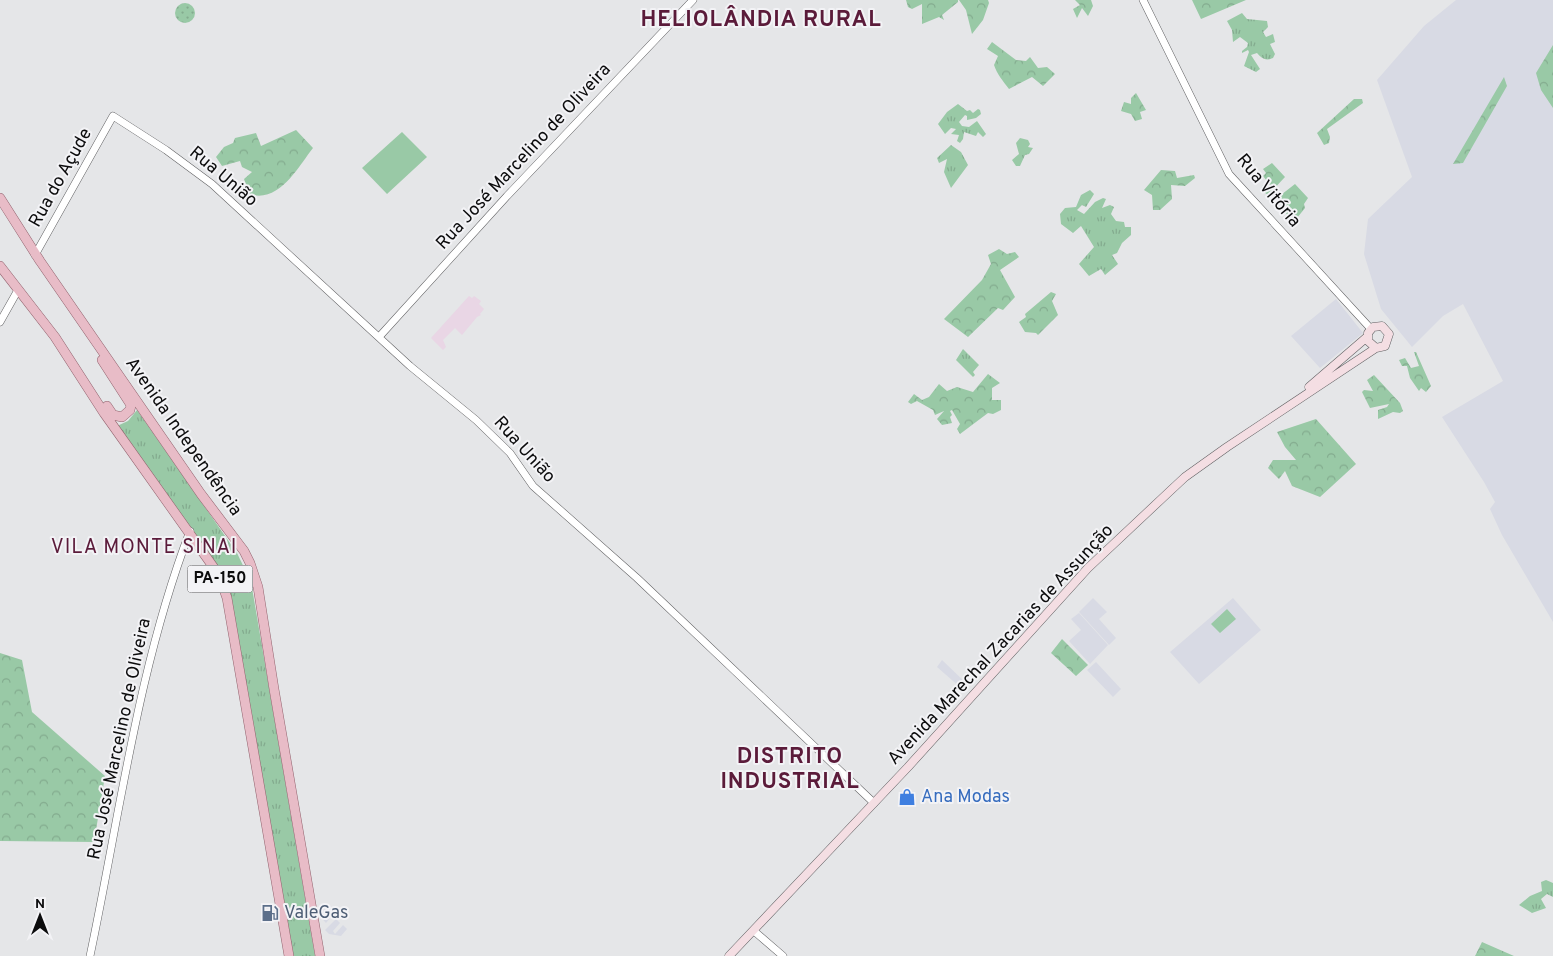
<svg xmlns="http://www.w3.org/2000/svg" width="1553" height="956" font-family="Overpass,sans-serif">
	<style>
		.built { fill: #d8dae4 }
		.medical { fill: #e9d6e5 }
		.grass { fill: url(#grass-tufts) }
		.forest { fill: url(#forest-crowns) }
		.park { fill: url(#park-dots) }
		.garden { fill: #99c9a6 }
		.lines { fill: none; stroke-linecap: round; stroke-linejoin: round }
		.tertiary-casing { stroke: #616163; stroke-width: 8 }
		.secondary-casing { stroke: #616163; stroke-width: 9 }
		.primary-casing { stroke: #91626d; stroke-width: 10 }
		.tertiary { stroke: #fff; stroke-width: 7 }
		.secondary { stroke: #f4dee3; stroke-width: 8 }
		.primary { stroke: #e8bcc7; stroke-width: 9 }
		.labels { text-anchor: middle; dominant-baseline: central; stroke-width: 4; stroke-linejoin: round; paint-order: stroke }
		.shield { fill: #f3f3f6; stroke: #515153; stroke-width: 1 }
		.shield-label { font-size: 16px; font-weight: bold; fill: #0c0c0d }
		.street-label { font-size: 18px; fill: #0c0c0d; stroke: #f3f3f6 }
		.shop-label { font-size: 18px; fill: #366cbe; stroke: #f3f3f6; text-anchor: start }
		.service-label { font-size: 18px; fill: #4e5e75; stroke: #f3f3f6; text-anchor: start }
		.quarter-label { font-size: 20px; letter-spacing: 1px; fill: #5b1b3a; stroke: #f3f3f6 }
		.district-label { font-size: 22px; font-weight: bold; letter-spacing: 1px; fill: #5b1b3a; stroke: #f3f3f6 }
	</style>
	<defs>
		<pattern id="grass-tufts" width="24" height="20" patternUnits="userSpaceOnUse" patternTransform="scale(1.25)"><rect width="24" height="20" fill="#99c9a6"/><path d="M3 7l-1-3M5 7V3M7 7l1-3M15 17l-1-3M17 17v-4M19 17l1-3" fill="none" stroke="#83ab8e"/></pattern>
		<pattern id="forest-crowns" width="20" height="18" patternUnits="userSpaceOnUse" patternTransform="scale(1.25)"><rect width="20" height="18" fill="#99c9a6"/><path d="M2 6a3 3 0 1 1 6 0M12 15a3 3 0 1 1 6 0" fill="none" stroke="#83ab8e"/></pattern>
		<pattern id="park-dots" width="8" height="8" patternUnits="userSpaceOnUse" patternTransform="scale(1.25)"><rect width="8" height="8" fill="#99c9a6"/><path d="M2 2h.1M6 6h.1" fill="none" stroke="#83ab8e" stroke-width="1.8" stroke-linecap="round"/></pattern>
	</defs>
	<rect width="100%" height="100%" fill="#e5e6e8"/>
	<path class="built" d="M1456,0H1553V622L1502,535L1490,509L1495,502L1484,482L1442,417L1503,381L1463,304L1443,316L1412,347L1381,309L1364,254L1368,219L1412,177L1377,80L1424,26Z
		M1336,299L1363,333L1320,368L1291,336Z
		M1093,598L1107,612L1099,619L1116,638L1109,645L1079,612Z
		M1233,598L1261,630L1199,684L1170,652Z
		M1079,613L1108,645L1090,664L1069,641L1081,630L1071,619Z
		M942,660L966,683L961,688L937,667Z
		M1096,662L1121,689L1113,697L1087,670Z
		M328,904L336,911L326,923L317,913Z
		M336,919L340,923L333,931L335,934L343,925L347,929L341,936L329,934L325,930Z"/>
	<path class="medical" d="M469,296L472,298L474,296L481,301L479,304L484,309L480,314L481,315L477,317L462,335L455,328L443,340L446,347L443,350L431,338Z"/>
	<path class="grass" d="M1242,13L1247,19L1267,21L1268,27L1263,32L1266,37L1273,34L1275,42L1270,44L1275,54L1273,58C1266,61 1262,59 1257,53L1251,55L1260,69L1256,72L1244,66L1249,52L1248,50L1242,53V51L1247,47L1248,43L1240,37L1233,42L1232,30L1227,21Z
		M958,104L967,111L970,110L973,113L978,109L980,110L981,114L976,118L967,120V116L965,115L959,122L962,126L969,127L977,121L986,134L983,137L978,132L976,136L964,132L963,139L960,143L957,141L959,135L951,134L956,129L951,128L945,134L938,124L947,112Z
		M1020,138L1028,140L1030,144L1028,147L1033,148L1029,154L1025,155L1020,166H1016L1012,160L1019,154L1016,143Z
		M951,145L961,152L968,165L951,188L944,172L947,159L939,163L937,158Z
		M1090,190L1094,194L1086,207L1082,205L1077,210L1084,214L1095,202L1103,198L1106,199L1102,208L1110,205L1114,207L1111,214L1116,221L1124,222L1125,227H1131V235L1122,243L1117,253L1112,255L1118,264L1105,275L1101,269L1089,276L1079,264L1094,247L1081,226L1073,233L1061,224L1060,214L1065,208L1076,207L1081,195Z
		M963,349L979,365L973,372L975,375L973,377L956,360Z
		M137,410L237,553L251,582L315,956H291L229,598L117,426L128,421Z
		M1546,880L1553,883V897L1547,894L1541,899L1546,908L1532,913L1519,905L1530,896L1542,891L1541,882Z"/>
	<path class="forest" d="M906,0H958V2L942,15L944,20L939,17L922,24V4L912,9L908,7Z
		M959,0H988L989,3L983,20L972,34L966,10Z
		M1075,0H1091L1093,6L1088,16L1082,8L1077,18L1073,9L1080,5Z
		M1192,0H1246L1201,19Z
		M992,42L1016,60L1026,61L1030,57L1038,68L1047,67L1055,74L1043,86L1032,77L1009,89C1003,81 997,74 994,65L998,56L987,49Z
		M1553,45V108L1541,90L1536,73Z
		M1504,77L1507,86L1463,163L1453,164Z
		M1136,93L1146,110L1140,112L1142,119L1135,121L1131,114L1121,111L1124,102L1131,104V98Z
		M1354,99H1362L1363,103L1327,129L1330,137L1329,143L1324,145L1317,133Z
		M296,130L313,148C298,167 279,204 249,194L244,179L252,172L242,167L240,161L222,166L216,157L224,147L233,143L235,138L256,133L261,146Z
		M1272,163L1285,177L1268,195L1261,190L1262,186L1267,181L1263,176L1266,173L1263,169Z
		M1161,170L1175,171L1177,178L1194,175L1195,178L1185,186L1171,185L1172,199L1160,210H1153L1152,195L1144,190Z
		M1295,184L1308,198L1304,204L1305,208L1297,218H1289L1277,198Z
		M999,249L1007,254L1015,252L1019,257L1000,270L1015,297L1003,310L998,308L968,337L944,319L982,280L991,264L988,255Z
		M1051,292L1056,294L1052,301L1058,315L1038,335L1036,333L1025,332L1019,322L1026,317L1025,314Z
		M1414,352H1416L1431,386L1426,392L1421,388L1419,391L1410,378L1407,366H1402L1399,360L1405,358L1411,368L1419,366Z
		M988,374L1000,383L992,388V400H1001V410L993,414L988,413L960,434L957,429L960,424L952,410L950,411L952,415L950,417L952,423L942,425L937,419L944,411L935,415L933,410L917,401L911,404L908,402L914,394L922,400L929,397L939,384L947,391L957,387L973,392Z
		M1374,375L1400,403L1403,411L1400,413L1393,412L1378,419V410L1387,407L1389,404L1370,408L1362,392L1364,390L1373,391L1367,380Z
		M1316,419L1356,464L1320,497L1292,486L1285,471L1279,479L1268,468L1273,460H1296L1285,447L1277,432Z
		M1062,639L1088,665L1076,676L1051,653Z
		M0,653L22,660L32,712L105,776L94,842L0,841Z
		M1482,942L1514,956H1475Z"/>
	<path class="park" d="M175 13a10 10 0 1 1 20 0a10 10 0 1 1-20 0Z"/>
	<path class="garden" d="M402,132L427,157L387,194L362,168Z
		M1227,609L1236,619L1220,633L1211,624Z"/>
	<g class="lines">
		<g class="tertiary-casing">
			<path id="tertiary" d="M1143,0L1229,174L1371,329
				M35,255L113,116L166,150L212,184L410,366L476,420L510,453L533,486L637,578L874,803
				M0,322L18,290
				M379,337L507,196L693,0
				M754,931L783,956
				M90,956C120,814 138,667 190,531"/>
		</g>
		<g class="secondary-casing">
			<path id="secondary" d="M1309,387L1367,337
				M729,956L908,767L1088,568L1170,491L1185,477L1227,447L1376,348L1385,346L1389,334L1382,326L1373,327L1368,333V341L1376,348"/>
		</g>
		<g class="primary-casing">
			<path id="primary" d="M0,198L40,261L201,494L244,551L250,563L258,587L274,689L320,956
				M0,266L55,337L104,413L219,575L227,598L289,956
				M102,360L131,405L130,410L122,417L113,415L107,406"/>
		</g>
		<use href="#tertiary" class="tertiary"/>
		<use href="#secondary" class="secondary"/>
		<use href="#primary" class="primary"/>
	</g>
	<defs>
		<g id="shop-bare" transform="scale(1.35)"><path d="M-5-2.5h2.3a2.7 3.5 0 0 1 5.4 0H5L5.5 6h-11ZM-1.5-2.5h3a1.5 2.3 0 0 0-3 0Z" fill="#3f7fe0" stroke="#f3f3f6" stroke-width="2.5" paint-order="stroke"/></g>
		<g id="fuel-bare" transform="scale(1.35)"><path d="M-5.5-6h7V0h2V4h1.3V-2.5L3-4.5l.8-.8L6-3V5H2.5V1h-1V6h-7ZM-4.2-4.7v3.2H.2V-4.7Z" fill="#5c6f8a" stroke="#f3f3f6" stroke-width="2.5" paint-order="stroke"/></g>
	</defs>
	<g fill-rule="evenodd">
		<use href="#shop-bare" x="907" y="797"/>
		<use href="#fuel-bare" x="270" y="913"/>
	</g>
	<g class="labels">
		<rect class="shield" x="187.5" y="565.5" width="65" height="27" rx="4"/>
		<g class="shield-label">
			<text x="220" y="579">PA-150</text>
		</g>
		<g class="street-label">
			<text transform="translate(524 157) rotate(-47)">Rua José Marcelino de Oliveira</text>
			<text transform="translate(223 177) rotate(40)">Rua União</text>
			<text transform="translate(61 178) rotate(-61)">Rua do Açude</text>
			<text transform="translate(1268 191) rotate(50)">Rua Vitória</text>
			<text transform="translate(183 437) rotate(55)">Avenida Independência</text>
			<text transform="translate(524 450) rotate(48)">Rua União</text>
			<text transform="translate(1001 645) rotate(-47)">Avenida Marechal Zacarias de Assunção</text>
			<text transform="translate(120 739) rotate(-78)">Rua José Marcelino de Oliveira</text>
		</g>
		<g class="shop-label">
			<text x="921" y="797">Ana Modas</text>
		</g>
		<g class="service-label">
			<text x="284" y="913">ValeGas</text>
		</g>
		<g class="quarter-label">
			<text x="144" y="548">VILA MONTE SINAI</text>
		</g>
		<g class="district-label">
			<text x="761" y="20">HELIOLÂNDIA RURAL</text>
			<text x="790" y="757">DISTRITO<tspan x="790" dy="25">INDUSTRIAL</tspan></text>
		</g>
	</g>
	<g transform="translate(40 916)" stroke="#f3f3f6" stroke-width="4" paint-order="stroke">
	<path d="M0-4L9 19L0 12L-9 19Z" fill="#0c0c0d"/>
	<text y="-8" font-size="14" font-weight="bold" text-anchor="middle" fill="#0c0c0d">N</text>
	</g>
</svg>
